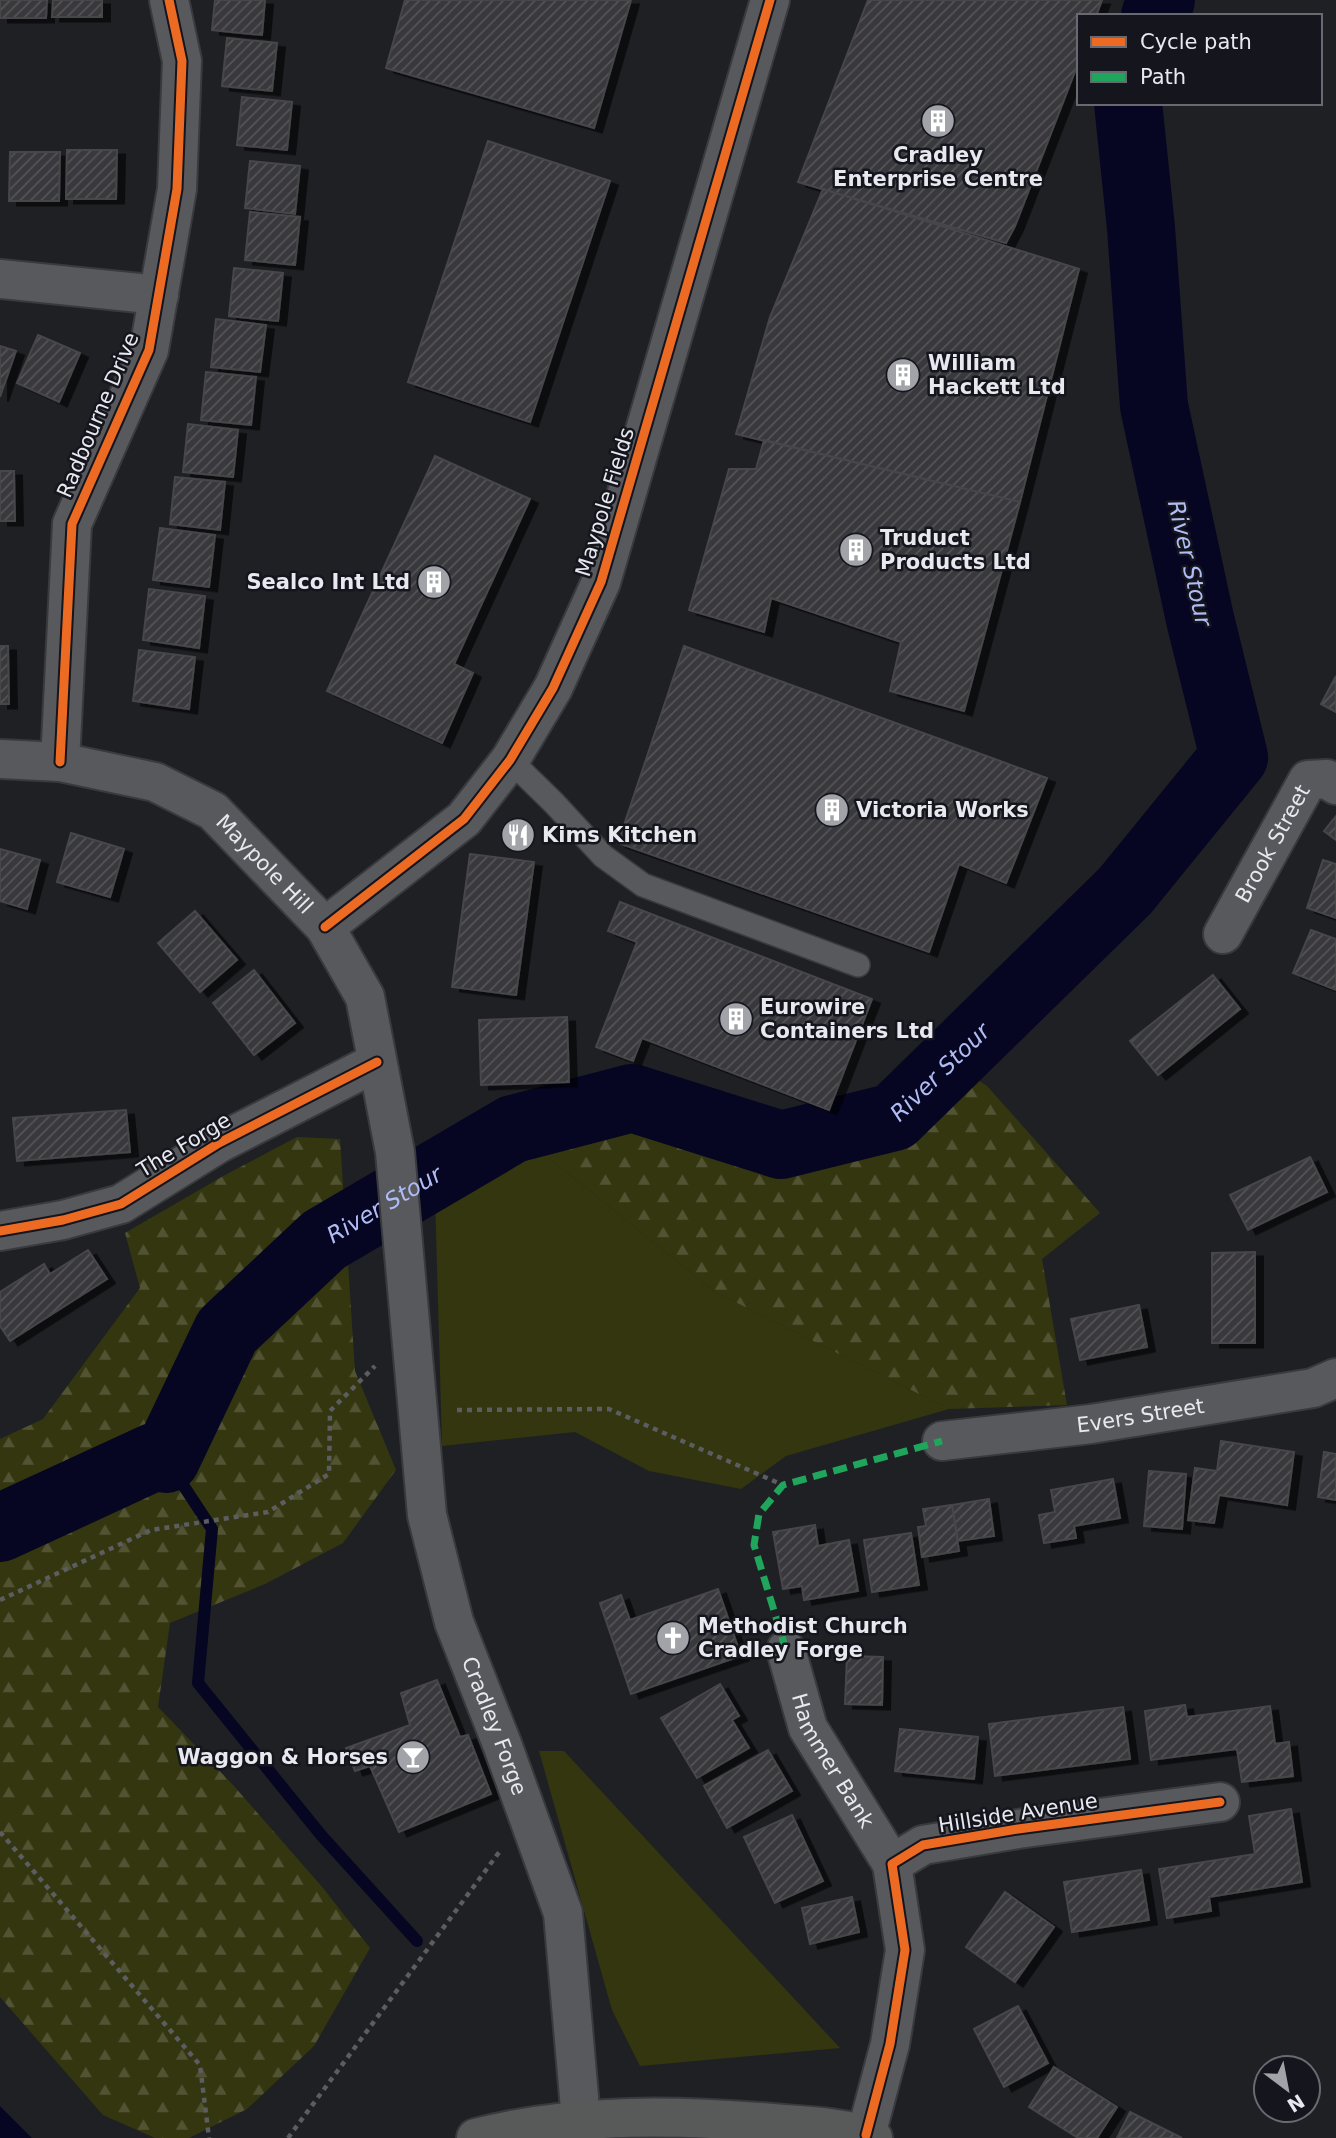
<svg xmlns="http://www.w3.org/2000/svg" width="1336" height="2138" font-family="'DejaVu Sans',sans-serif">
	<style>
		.green { fill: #343610 }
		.forest { fill: url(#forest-firs) }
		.water { fill: #060623 }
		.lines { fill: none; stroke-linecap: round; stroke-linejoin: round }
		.stream { stroke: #060623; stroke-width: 12 }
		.river { stroke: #060623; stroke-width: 68 }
		.building { fill: url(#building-hatch); stroke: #46464a; stroke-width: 2; filter: url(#shadow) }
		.service-casing { stroke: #393a3e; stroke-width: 26 }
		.minor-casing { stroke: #393a3e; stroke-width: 42 }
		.tertiary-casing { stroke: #393a3e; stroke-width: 42 }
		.secondary-casing { stroke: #393a3e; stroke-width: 42 }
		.primary-casing { stroke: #393a3e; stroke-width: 42 }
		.path { stroke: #5c5d60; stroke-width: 4.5; stroke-dasharray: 5 5; stroke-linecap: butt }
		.service { stroke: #58595c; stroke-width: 23 }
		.minor { stroke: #58595c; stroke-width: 38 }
		.tertiary { stroke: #58595c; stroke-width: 38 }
		.secondary { stroke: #58595c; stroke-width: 38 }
		.primary { stroke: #585959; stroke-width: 38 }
		.quiet { stroke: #20a55d; stroke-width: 7; stroke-dasharray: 14 7; stroke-linecap: butt }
		.cycleway-casing { stroke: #14151d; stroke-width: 13 }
		.cycleway { stroke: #ed6a23; stroke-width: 9 }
		.labels { text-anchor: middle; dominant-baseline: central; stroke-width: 5; stroke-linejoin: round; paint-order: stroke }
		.poi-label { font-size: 21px; font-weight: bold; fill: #e8e9ef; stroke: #14151d; text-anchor: start }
		.street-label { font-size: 21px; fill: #e8e9ef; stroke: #14151d }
		.water-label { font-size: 23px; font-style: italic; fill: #b0bdf4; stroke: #14151d }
	</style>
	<defs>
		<pattern id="forest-firs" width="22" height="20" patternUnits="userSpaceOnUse" patternTransform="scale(1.75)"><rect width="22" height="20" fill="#343610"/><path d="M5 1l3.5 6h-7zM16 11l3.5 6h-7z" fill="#515333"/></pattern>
		<pattern id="building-hatch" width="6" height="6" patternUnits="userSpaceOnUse" patternTransform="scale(1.75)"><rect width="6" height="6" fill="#38383c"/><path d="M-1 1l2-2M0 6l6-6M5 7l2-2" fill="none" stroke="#555558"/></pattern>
		<filter id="shadow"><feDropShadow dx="8" dy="4.5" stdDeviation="0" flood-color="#0009"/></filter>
	</defs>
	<rect width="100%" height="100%" fill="#1f2024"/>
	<path class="green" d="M513,1129L715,1292L949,1409L786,1456L741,1489L649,1471L575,1432L442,1446L435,1194L443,1170Z
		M539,1751H564L840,2048L640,2066L612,2010Z"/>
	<path class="forest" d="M952,1063L987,1086L1100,1213L1042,1259L1067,1405L949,1409L715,1292L513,1129L632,1098L781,1145L894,1117Z
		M297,1137L340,1139L355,1371L396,1470L343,1543L265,1584L170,1623L158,1707L233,1785L323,1888L370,1948L314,2046L247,2109L189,2138H155L103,2115L0,1997V1439L43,1419L140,1288L125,1233L225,1175Z"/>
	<path class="water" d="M0,2106L32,2138H0Z"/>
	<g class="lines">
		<path class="stream" d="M166,1459L212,1529L198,1683L321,1835L417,1941"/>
		<g class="river">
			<path d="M1155,16L1161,0"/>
			<path id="s1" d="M0,1528L156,1456L166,1459L227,1331L324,1240L513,1129L632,1098L781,1145L894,1117L1125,891L1234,757L1200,619L1154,406L1141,228L1128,103"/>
		</g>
	</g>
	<path class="building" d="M0,0H47L46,18H0Z
		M53,0H102V17H52Z
		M215,0H265L262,35L212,30Z
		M405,0H631L594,128L386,68Z
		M868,0H1102L1096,16H1079V61L1015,226L1006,243L798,182Z
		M227,38L277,43L272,91L222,86Z
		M242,97L292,102L287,150L237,145Z
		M488,141L610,181L530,422L408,382Z
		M67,150H117L116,199H66Z
		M10,152H60L59,201H9Z
		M250,161L300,166L295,214L245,208Z
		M823,189L1079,269L1020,502L736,434L770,317Z
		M250,212L300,217L295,265L245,260Z
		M234,268L283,273L278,321L229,316Z
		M216,319L266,325L260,372L211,367Z
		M38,335L80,353L59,402L17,383Z
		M0,346L16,351L0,397Z
		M206,372L256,377L251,425L201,420Z
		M188,424L238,430L233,477L183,472Z
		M764,440L1020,502L964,711L890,691L901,642L771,598L764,632L689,610L729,469H756Z
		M435,456L530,499L454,664L473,673L442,743L327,691Z
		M0,471H14L15,521H0Z
		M175,477L225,482L220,530L170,524Z
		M160,528L215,535L209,587L153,580Z
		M149,589L205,596L199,648L143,640Z
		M0,646H8L9,704H0Z
		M684,646L1047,778L1006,883L959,864L929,952L618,843Z
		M139,650L195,657L189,709L133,701Z
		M1336,676V712L1321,704Z
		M1336,816V840L1324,831Z
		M71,833L124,849L110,897L57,882Z
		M0,849L40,860L27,909L0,901Z
		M470,854L534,862L516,995L452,987Z
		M1323,860L1336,864V918L1307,908Z
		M620,902L872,999L829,1110L642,1038L633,1061L596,1047L637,942L608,931Z
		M195,911L237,960L200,992L158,943Z
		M1311,930L1336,939V990L1293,973Z
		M254,970L295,1023L254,1055L213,1003Z
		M1213,975L1240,1009L1158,1075L1130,1041Z
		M567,1017L569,1082L481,1085L479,1020Z
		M126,1110L130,1152L17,1161L13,1118Z
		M1310,1157L1327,1192L1248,1230L1230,1195Z
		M88,1250L107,1279L10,1341L0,1326V1292L44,1264L50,1274Z
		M1255,1252V1343H1212V1253Z
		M1139,1305L1147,1347L1080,1360L1071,1319Z
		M1221,1441L1294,1452L1287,1505L1219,1495L1214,1523L1188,1520L1195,1468L1217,1471Z
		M1324,1452L1336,1454V1500L1318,1497Z
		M1149,1471L1186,1474L1182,1529L1144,1526Z
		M1113,1479L1120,1518L1074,1526L1076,1538L1044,1543L1039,1515L1055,1512L1051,1490Z
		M989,1499L994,1536L958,1541L952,1505Z
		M952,1505L959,1551L922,1557L918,1527L926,1526L923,1509Z
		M815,1525L818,1546L849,1540L858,1591L804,1600L802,1586L783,1589L773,1532Z
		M911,1533L919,1585L872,1592L864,1540Z
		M718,1589L741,1656L631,1694L600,1603L621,1595L630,1620Z
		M847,1656L883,1657L882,1705L845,1704Z
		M437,1680L460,1737L468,1735L491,1794L399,1832L370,1766L355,1771L346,1748L410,1725L401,1693Z
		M720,1684L739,1716L732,1720L749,1748L697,1778L661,1718Z
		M1185,1705L1187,1717L1270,1706L1275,1744L1289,1742L1293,1776L1242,1782L1237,1749L1151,1760L1145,1711Z
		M1123,1707L1130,1759L995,1776L989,1724Z
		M900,1729L978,1737L974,1779L895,1771Z
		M768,1750L792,1791L727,1828L704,1786Z
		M1291,1809L1302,1882L1209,1897L1211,1911L1167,1918L1159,1869L1255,1854L1249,1816Z
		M792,1815L823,1881L775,1903L744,1837Z
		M1141,1870L1149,1920L1072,1932L1064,1882Z
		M1005,1892L1054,1927L1015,1982L966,1947Z
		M852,1897L859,1932L810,1944L802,1908Z
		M1018,2006L1048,2063L1004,2087L974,2029Z
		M1054,2067L1117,2107L1097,2138H1078L1029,2107Z
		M1130,2112L1182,2138H1117Z"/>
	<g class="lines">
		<g class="service-casing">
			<path id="service" d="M510,760L554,803L603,856L643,885L858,965"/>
		</g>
		<g class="minor-casing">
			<g id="minor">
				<path d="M0,279L159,295"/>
				<path d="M60,762L72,524L149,350L177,189L182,61L169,0"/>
				<path id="s2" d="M1223,934L1308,780L1327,779L1336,785"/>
				<path d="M0,1231L63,1220L121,1204L219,1143L377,1062"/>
				<path id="s3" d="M942,1441L1091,1424L1313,1388L1336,1378"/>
				<path id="s4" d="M786,1650L808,1728L892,1864"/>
				<path d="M866,2135L890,2044L905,1950L892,1864L923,1845L1018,1829L1220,1802"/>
			</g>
		</g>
		<g class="tertiary-casing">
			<path id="tertiary" d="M325,927L464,819L510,760L553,688L601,582L770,0"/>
		</g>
		<g class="secondary-casing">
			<g id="secondary">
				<path id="s5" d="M0,759L60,762L155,782L213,811L325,927L365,997L395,1152L427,1515L454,1622L502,1744L563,1913L581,2120"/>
			</g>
		</g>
		<g class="primary-casing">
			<path id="primary" d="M476,2138C575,2112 682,2115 784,2124C812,2126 847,2128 873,2138"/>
		</g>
		<path class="path" d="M457,1410L609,1409L783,1485
			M0,1600L151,1530L268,1512L329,1474L330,1411L375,1366
			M0,1832L200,2065L209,2138
			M288,2138L500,1851"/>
		<use href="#service" class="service"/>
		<use href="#minor" class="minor"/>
		<use href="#tertiary" class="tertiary"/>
		<use href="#secondary" class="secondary"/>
		<use href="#primary" class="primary"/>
		<path class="quiet" d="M786,1650L754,1545L759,1514L783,1485L942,1441"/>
		<g class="cycleway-casing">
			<path id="cycleway" d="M60,762L72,524L149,350L177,189L182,61L169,0
				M325,927L464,819L510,760L553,688L601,582L770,0
				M0,1231L63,1220L121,1204L219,1143L377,1062
				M866,2135L890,2044L905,1950L892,1864L923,1845L1018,1829L1220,1802"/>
		</g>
		<use href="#cycleway" class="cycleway"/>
	</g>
	<defs>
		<g id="building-disc" transform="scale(1.75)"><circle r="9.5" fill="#a2a3a8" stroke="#14151d"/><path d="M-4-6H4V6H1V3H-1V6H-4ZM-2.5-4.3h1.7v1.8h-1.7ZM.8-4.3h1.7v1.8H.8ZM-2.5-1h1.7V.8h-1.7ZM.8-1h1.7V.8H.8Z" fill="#fff"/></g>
		<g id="restaurant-disc" transform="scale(1.75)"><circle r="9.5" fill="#a2a3a8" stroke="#14151d"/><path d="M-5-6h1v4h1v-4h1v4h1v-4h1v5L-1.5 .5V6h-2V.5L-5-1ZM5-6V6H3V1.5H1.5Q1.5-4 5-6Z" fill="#fff"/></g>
		<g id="church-disc" transform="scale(1.75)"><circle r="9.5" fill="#a2a3a8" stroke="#14151d"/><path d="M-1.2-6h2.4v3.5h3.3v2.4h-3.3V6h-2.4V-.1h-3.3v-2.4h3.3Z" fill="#fff"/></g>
		<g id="bar-disc" transform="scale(1.75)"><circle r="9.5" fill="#a2a3a8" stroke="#14151d"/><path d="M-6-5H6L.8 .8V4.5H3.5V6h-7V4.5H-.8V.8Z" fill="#fff"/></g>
	</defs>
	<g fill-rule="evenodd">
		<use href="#building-disc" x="938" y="121"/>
		<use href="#building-disc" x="903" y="375"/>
		<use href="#building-disc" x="856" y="550"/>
		<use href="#building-disc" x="434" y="582"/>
		<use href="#building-disc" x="832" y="810"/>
		<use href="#restaurant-disc" x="518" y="835"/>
		<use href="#building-disc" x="736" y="1019"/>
		<use href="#church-disc" x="673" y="1638"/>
		<use href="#bar-disc" x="413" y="1757"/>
	</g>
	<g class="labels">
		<g class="poi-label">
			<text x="938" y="155" text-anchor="middle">Cradley<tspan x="938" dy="24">Enterprise Centre</tspan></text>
			<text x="928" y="363">William<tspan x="928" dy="24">Hackett Ltd</tspan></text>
			<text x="880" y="538">Truduct<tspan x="880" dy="24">Products Ltd</tspan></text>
			<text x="410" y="582" text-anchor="end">Sealco Int Ltd</text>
			<text x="856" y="810">Victoria Works</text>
			<text x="542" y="835">Kims Kitchen</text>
			<text x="760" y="1007">Eurowire<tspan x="760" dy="24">Containers Ltd</tspan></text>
			<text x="698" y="1626">Methodist Church<tspan x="698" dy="24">Cradley Forge</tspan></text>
			<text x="388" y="1757" text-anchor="end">Waggon &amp; Horses</text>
		</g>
		<g class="street-label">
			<text transform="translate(98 415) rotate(-67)">Radbourne Drive</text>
			<text transform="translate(605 502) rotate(-73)">Maypole Fields</text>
			<text stroke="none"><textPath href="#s2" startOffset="103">Brook Street</textPath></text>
			<text stroke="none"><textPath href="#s5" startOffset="296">Maypole Hill</textPath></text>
			<text transform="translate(184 1145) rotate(-31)">The Forge</text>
			<text stroke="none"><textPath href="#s3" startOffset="200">Evers Street</textPath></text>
			<text stroke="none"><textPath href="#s5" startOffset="1208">Cradley Forge</textPath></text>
			<text stroke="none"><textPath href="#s4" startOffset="121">Hammer Bank</textPath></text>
			<text transform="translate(1018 1813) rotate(-9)">Hillside Avenue</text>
		</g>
		<g class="water-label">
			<text transform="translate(1190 563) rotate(77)">River Stour</text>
			<text stroke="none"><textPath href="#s1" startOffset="1136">River Stour</textPath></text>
			<text stroke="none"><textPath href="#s1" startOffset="527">River Stour</textPath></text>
		</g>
	</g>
	<rect x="1077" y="14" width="245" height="91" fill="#14151d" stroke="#696a71" stroke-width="2"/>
	<rect x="1091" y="37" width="35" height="10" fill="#ed6a23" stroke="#696a71" stroke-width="2"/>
	<text x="1140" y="49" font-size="21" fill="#e8e9ef">Cycle path</text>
	<rect x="1091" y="72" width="35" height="10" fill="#20a55d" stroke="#696a71" stroke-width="2"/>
	<text x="1140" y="84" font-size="21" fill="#e8e9ef">Path</text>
	<g transform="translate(1287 2089) rotate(148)"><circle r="33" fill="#14151d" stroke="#696a71" stroke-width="2"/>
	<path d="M0-5L12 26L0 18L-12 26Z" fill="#a2a3a8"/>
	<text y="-10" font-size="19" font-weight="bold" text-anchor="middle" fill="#e8e9ef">N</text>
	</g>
</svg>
